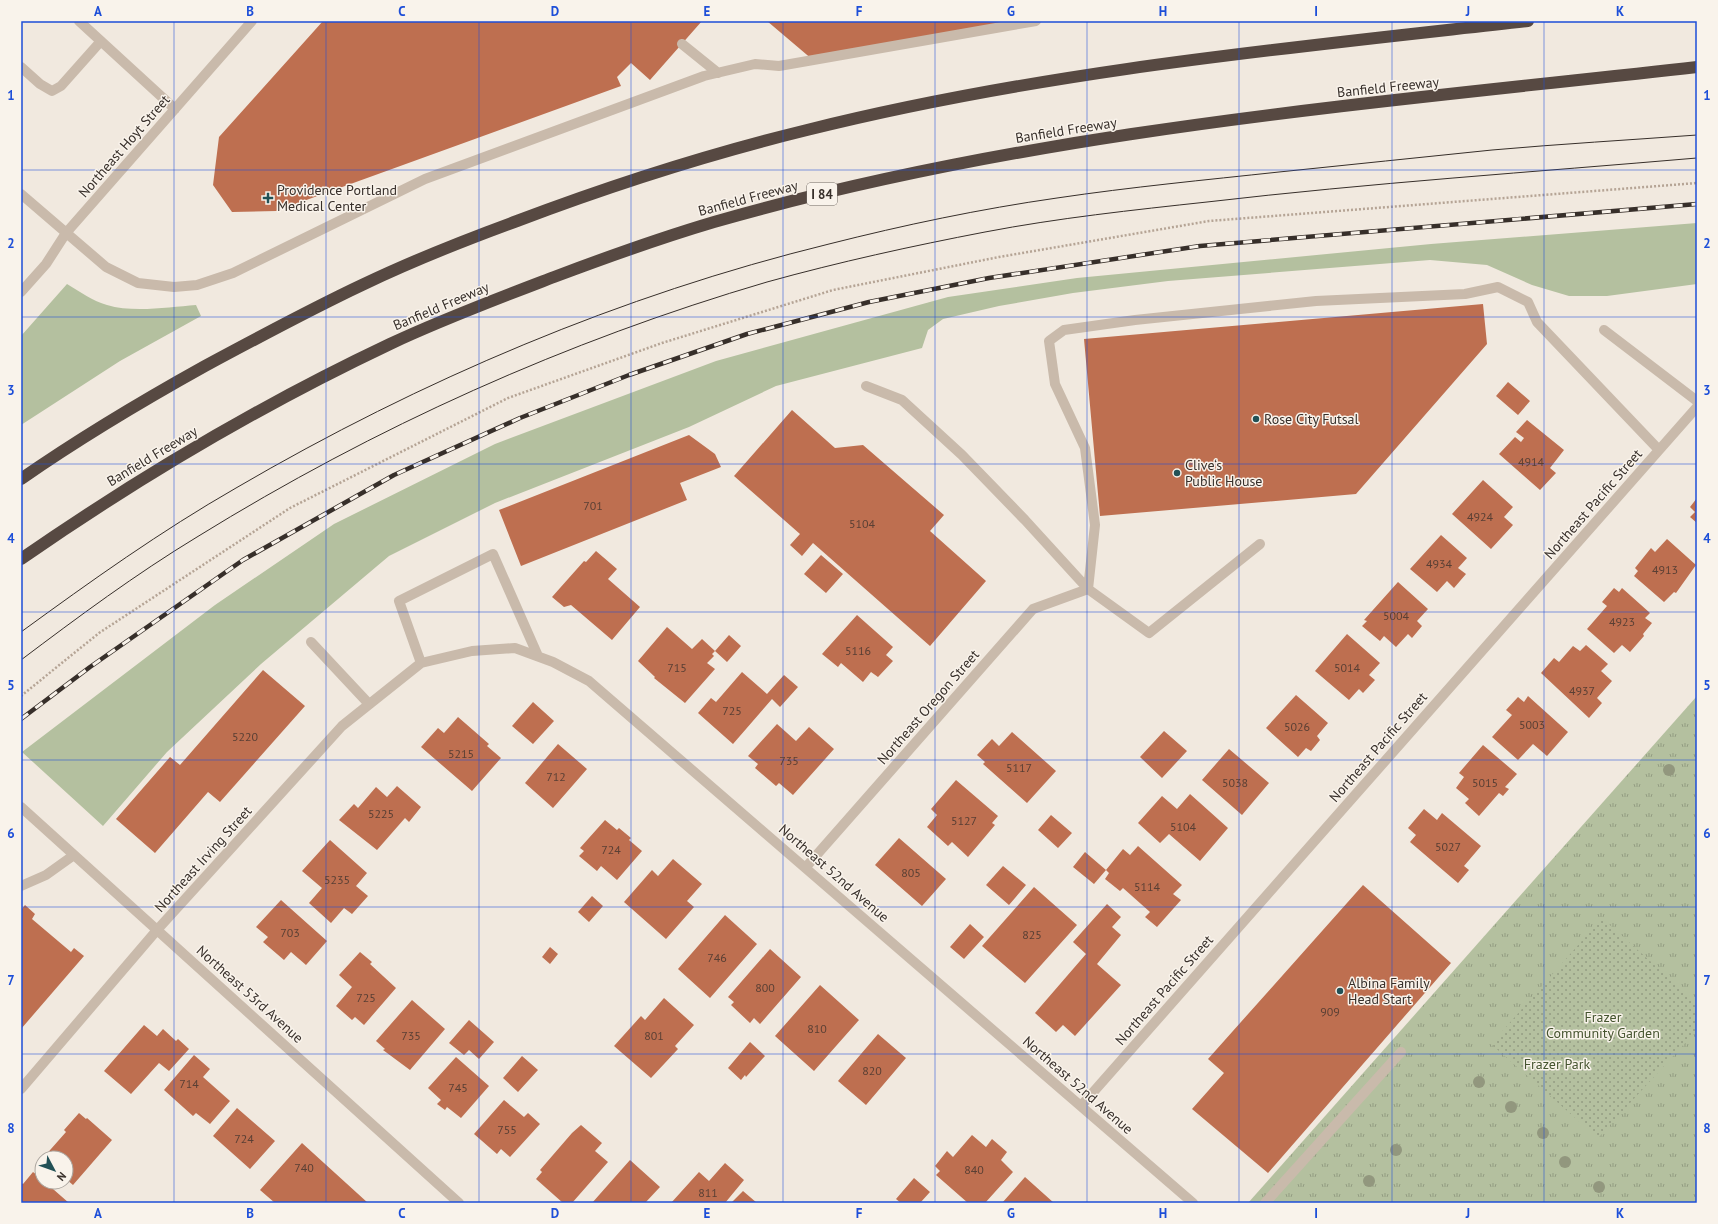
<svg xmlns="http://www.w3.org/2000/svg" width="1718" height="1224" font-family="'PT Sans',sans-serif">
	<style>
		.grass { fill: #b4c09f }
		.park { fill: url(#park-tufts) }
		.garden { fill: url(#garden-dots) }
		.building { fill: #be6f50 }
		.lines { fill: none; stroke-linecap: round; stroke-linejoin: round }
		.path { stroke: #b5a495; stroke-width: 2.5; stroke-dasharray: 2 2; stroke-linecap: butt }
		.minor { stroke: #c9baab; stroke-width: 10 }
		.highway { stroke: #574942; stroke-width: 12 }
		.tram { stroke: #372f2a; stroke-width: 1 }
		.rail-casing { stroke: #372f2a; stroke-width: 4.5 }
		.rail { stroke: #f9f3eb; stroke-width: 3; stroke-dasharray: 9; stroke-linecap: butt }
		.tree { fill: #92977e }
		.grid { fill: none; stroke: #1d4ed8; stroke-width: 1; stroke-opacity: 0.55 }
		.poi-dot { fill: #225156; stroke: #f9f3eb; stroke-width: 1.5 }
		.labels { text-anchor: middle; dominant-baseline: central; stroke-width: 3; stroke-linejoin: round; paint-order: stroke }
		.number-label { font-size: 12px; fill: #593f34 }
		.shield { fill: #f9f3eb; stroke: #716a64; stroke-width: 1 }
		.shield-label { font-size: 13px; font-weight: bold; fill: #372f2a }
		.street-label { font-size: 14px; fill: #372f2a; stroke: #f9f3eb }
		.poi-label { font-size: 14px; fill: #372f2a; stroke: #f9f3eb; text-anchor: start }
		.park-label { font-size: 14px; fill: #45542f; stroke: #f9f3eb }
		.neatline { fill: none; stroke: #1d4ed8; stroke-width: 1.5 }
		.grid-label { font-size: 13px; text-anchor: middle; font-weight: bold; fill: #1d4ed8 }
	</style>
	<defs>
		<pattern id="park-tufts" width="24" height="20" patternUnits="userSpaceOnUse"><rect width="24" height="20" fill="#b4c09f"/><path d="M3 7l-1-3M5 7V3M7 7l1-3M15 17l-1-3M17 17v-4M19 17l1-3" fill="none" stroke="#939c82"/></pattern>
		<pattern id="garden-dots" width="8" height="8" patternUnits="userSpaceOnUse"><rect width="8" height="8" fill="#b4c09f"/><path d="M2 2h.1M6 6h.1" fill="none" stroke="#939c82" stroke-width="1.8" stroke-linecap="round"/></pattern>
	</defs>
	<rect width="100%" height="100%" fill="#f1e9df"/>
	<path class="grass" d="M1697,223V284L1607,296H1569L1532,285L1487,265L1430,260L1168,281L1073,293L999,306L943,319L928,330L922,348L776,386L689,427L495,503L389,556L261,664L167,752L103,826L22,752L215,605L334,524L495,444L716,361L948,297L1077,278L1431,244Z
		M67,284C80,292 93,301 107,305C133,313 170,307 196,305L201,316L120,361L21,425V336Z"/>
	<path class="park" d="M1697,696V1203H1248Z"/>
	<path class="garden" d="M1602,918L1697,1003V1030L1598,1138L1491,1044Z"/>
	<path class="building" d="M323,21H702L650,80L631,63L617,77L621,86L276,211L232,212L213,185L219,137Z
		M767,21H1022L813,60Z
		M1483,304L1487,344L1356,494L1100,516L1084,339Z
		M1508,382L1530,401L1518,415L1496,396Z
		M792,410L835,448L863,445L944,515L930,531L986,581L930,646L813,543L802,556L790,545L800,534L734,476Z
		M1527,420L1564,450L1550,468L1556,473L1540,490L1499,454L1515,437L1521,442L1524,438L1516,432Z
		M689,435L715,454L721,467L680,483L687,500L521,566L499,510Z
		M1483,480L1513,507L1504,517L1513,525L1491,549L1452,514Z
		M1697,498V523L1690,517L1695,512L1690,507Z
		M1441,535L1467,558L1458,568L1466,574L1454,588L1447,581L1437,592L1410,569Z
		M1667,539L1696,565L1676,593L1674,592L1664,602L1634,576L1638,571L1635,568L1651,548L1655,552Z
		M596,551L617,569L608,579L640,607L612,640L571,605L564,607L552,597L584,561L586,562Z
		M821,555L843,574L826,593L804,574Z
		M1398,582L1428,609L1417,621L1422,626L1412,638L1408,634L1396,647L1384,636L1380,641L1362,626L1367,621L1364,620Z
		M1614,588L1619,592L1622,588L1650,613L1645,618L1652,623L1643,634L1644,636L1630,652L1622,645L1614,653L1587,629L1607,606L1602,602Z
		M857,615L893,647L886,655L893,661L878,677L871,672L863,682L841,663L838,667L822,654Z
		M667,627L692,649L702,639L715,651L712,654L714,656L707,663L715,669L685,703L654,678L655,677L638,661Z
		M1347,634L1380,663L1369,675L1375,680L1363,693L1359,689L1349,700L1315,671Z
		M729,635L741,646L727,662L715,651Z
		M1586,645L1608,664L1601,671L1612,681L1597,698L1602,703L1589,718L1541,673L1554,658L1559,662L1573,646L1580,651Z
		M263,670L305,706L220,802L208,792L155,853L116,819L170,757L180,765Z
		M742,672L767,694L784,675L798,687L780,707L772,699L733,744L698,713L711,698L716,702Z
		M1296,695L1328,723L1317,736L1320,740L1311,751L1306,748L1298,757L1266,728Z
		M1528,696L1568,732L1547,756L1533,744L1518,760L1492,737L1512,715L1506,710L1518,697L1524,702Z
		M533,702L554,721L533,744L512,726Z
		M458,717L489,744L487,746L501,758L472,791L421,747L438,728L444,733Z
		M777,724L796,741L809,727L834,749L793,795L779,783L776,786L755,768L758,764L748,756Z
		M1164,731L1187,751L1162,778L1140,757Z
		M1012,732L1056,771L1027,803L983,764L985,762L977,755L992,739L999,746Z
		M558,744L587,769L553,808L525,783Z
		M1483,745L1517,774L1505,787L1509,789L1503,796L1499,793L1479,816L1465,803L1469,799L1456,788L1464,777L1459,773Z
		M1229,749L1269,783L1242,815L1202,780Z
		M956,780L998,816L992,823L995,825L968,857L952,842L948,846L927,827L937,815L931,809Z
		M397,786L421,807L409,822L405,818L377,850L339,820L354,804L358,808L376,787L387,797Z
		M1190,794L1228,828L1200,861L1169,834L1160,843L1138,823L1162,796L1177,809Z
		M1424,809L1437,820L1442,813L1481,846L1464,866L1469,870L1458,883L1410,842L1416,835L1408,828Z
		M1051,815L1072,833L1058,848L1038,830Z
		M605,820L617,830L619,828L631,838L629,840L642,851L617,880L601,866L597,871L579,856L584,851L580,848Z
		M899,838L946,879L922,906L875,865Z
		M330,840L367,873L356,886L368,896L352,914L344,908L331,923L309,903L322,888L302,871Z
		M1138,846L1182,885L1173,894L1181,900L1157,927L1145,917L1150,912L1123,888L1120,891L1105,879L1109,873L1106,870L1094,884L1073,867L1085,852L1106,870L1123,849L1130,855Z
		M673,859L702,884L687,901L694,907L666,939L624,902L652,870L658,876Z
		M1003,866L1026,885L1009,905L986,885Z
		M1363,885L1451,963L1268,1173L1192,1109L1224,1073L1208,1059Z
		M1034,887L1077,925L1025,983L982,946Z
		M592,896L603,906L589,922L578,912Z
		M281,900L327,941L306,965L291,952L284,960L263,942L268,937L256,927Z
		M1107,904L1121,917L1112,927L1121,935L1097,964L1121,985L1075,1036L1063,1025L1056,1032L1035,1013L1086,954L1073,942Z
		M25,905L35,914L32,919L71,952L74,948L84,956L21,1029V910Z
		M725,915L757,944L710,998L678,969Z
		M970,924L984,937L964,959L950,947Z
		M550,947L558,954L550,964L542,957Z
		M770,949L801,977L760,1024L754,1018L750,1023L731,1005L734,1002L728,997Z
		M360,952L372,962L370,964L396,988L364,1025L355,1017L352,1020L336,1006L352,987L339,975Z
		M820,985L859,1020L814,1071L775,1036Z
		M664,998L694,1025L675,1046L678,1049L651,1078L614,1046L641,1016L645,1020Z
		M412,1000L445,1029L410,1070L383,1050L385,1049L376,1041Z
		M469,1020L494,1042L479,1059L469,1050L464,1055L449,1043Z
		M144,1025L157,1036L163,1029L176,1041L178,1039L189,1049L169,1071L159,1063L131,1094L104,1071Z
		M878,1034L906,1058L866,1105L838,1081Z
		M750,1042L765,1056L746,1077L745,1075L741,1080L728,1068Z
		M194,1055L210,1069L203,1077L230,1101L210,1124L196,1113L193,1116L164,1090Z
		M522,1056L538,1070L518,1092L503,1078Z
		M456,1057L489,1086L461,1118L447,1107L445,1110L437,1104L441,1100L428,1088Z
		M504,1100L524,1117L528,1113L540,1124L510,1157L501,1149L497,1154L474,1134Z
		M237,1108L275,1141L250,1169L213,1136Z
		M79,1113L86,1119L87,1118L112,1140L73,1185L66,1179V1158H43L66,1132L64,1130Z
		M581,1125L602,1143L595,1151L608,1162L572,1203H563L536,1179L542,1172L540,1170L572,1133Z
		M972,1135L986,1147L992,1139L1007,1152L1001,1160L1013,1172L985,1203H968L936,1175L940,1171L935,1166L947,1151L953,1157Z
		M302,1143L368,1203H275L260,1190Z
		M630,1160L660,1187L645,1203H592Z
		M725,1163L744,1180L725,1203H671L699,1172L709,1181Z
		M33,1172L42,1179V1182H45L69,1203H21V1183L23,1184Z
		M1025,1177L1054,1203H1002Z
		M914,1178L930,1192L920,1203H901L896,1199Z
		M743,1191L757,1203H731Z"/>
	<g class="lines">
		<path class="path" d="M21,696L99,633L290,508L508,398L662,343L833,290L999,257L1209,221L1697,183"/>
		<path class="minor" d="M79,21L175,109
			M682,44L718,73
			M21,67L40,84L52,91L61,86L101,41
			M21,194L106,267L138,283L174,287L197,285L233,273L425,179L704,76L755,64L779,66L1036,21
			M21,292L46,264L66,233L252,21
			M1604,330L1697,401
			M866,386L902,400L962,455L1025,520L1088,589L1149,633L1260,544
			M1088,589L1095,525L1085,448L1055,384L1049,341L1064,330L1135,320L1316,301L1465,294L1498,287L1528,302L1537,322L1659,450
			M311,642L369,704
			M421,663L399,601L493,554L538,656
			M21,807L459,1203
			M806,867L1033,609L1088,589
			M21,886L46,875L74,855
			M21,1089L157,930L342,726L421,663L472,651L515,648L553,662L589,681L1193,1203
			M1081,1106L1697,407
			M1265,1203L1401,1052"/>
		<path class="highway" d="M21,479C80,438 142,401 205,366C257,338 309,310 362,285C412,261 465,240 517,221C612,185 709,154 807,130C1043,71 1287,48 1528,21
			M21,559C138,478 261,405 390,344C443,319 499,298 554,277C607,257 660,238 714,222C1034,130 1368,104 1697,67"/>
		<path class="tram" d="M21,632C91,581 161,531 236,488C421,380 621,295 829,244C904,225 980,209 1057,198C1131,187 1205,180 1279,172C1350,165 1421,157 1492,150C1560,144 1629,140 1697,135
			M21,660C78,617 136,574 197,537C375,427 566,341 767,282C839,262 912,246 985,232C1058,218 1133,210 1207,202C1370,183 1534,172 1697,158"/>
		<g class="rail-casing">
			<path id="rail" d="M21,719L90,667L243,560L394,475L520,418L629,375L747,334L869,302L989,278L1200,246L1697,204"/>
		</g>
		<use href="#rail" class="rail"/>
	</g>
	<g class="tree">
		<circle cx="1669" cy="770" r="6"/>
		<circle cx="1479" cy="1082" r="6"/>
		<circle cx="1511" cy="1107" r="6"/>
		<circle cx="1543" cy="1133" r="6"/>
		<circle cx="1396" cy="1150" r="6"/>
		<circle cx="1565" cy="1162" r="6"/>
		<circle cx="1369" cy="1181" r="6"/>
		<circle cx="1599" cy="1187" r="6"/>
	</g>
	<path class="grid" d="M174,21V1203M326,21V1203M479,21V1203M631,21V1203M783,21V1203M935,21V1203M1087,21V1203M1239,21V1203M1392,21V1203M1544,21V1203M21,170H1697M21,317H1697M21,464H1697M21,612H1697M21,760H1697M21,907H1697M21,1054H1697"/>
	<g class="poi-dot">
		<path d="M266 192h4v4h4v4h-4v4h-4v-4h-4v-4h4z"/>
		<circle cx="1256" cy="419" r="4"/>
		<circle cx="1177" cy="473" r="4"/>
		<circle cx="1340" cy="991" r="4"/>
	</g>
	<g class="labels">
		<g class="number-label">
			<text x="1531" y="461">4914</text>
			<text x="593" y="505">701</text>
			<text x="1480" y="516">4924</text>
			<text x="862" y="523">5104</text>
			<text x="1439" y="563">4934</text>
			<text x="1665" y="569">4913</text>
			<text x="1396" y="615">5004</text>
			<text x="1622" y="621">4923</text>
			<text x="858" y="650">5116</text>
			<text x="677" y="667">715</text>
			<text x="1347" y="667">5014</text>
			<text x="1582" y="690">4937</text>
			<text x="732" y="710">725</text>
			<text x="1532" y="724">5003</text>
			<text x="1297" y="726">5026</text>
			<text x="245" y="736">5220</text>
			<text x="461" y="753">5215</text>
			<text x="789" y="760">735</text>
			<text x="1019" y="767">5117</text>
			<text x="556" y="776">712</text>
			<text x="1235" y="782">5038</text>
			<text x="1485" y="782">5015</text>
			<text x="381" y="813">5225</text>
			<text x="964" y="820">5127</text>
			<text x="1183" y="826">5104</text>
			<text x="1448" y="846">5027</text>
			<text x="611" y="849">724</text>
			<text x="911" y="872">805</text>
			<text x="337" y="879">5235</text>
			<text x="1147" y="886">5114</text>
			<text x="290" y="932">703</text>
			<text x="1032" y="934">825</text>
			<text x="717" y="957">746</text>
			<text x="765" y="987">800</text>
			<text x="366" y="997">725</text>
			<text x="1330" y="1011">909</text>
			<text x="817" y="1028">810</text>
			<text x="411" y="1035">735</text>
			<text x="654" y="1035">801</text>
			<text x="872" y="1070">820</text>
			<text x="189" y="1083">714</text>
			<text x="458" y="1087">745</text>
			<text x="507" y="1129">755</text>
			<text x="244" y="1138">724</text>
			<text x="304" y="1167">740</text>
			<text x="974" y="1169">840</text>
			<text x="708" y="1192">811</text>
		</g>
		<rect class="shield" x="807" y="183" width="30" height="22" rx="3"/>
		<g class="shield-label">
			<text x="822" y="194">I 84</text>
		</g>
		<g class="street-label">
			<text transform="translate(1388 87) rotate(-6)">Banfield Freeway</text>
			<text transform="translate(1066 130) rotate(-9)">Banfield Freeway</text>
			<text transform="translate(124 146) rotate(-49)">Northeast Hoyt Street</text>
			<text transform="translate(748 198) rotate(-15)">Banfield Freeway</text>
			<text transform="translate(441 306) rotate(-23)">Banfield Freeway</text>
			<text transform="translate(152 456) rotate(-31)">Banfield Freeway</text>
			<text transform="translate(1593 504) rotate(-49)">Northeast Pacific Street</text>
			<text transform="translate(928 707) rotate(-49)">Northeast Oregon Street</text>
			<text transform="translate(1378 747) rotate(-49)">Northeast Pacific Street</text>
			<text transform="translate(203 859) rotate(-48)">Northeast Irving Street</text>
			<text transform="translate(834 873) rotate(41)">Northeast 52nd Avenue</text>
			<text transform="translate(1164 990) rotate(-49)">Northeast Pacific Street</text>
			<text transform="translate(250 994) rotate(42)">Northeast 53rd Avenue</text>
			<text transform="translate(1078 1085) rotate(41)">Northeast 52nd Avenue</text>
		</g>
		<g class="poi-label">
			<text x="277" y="190">Providence Portland<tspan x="277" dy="16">Medical Center</tspan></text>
			<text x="1264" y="419">Rose City Futsal</text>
			<text x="1185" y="465">Clive‘s<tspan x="1185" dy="16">Public House</tspan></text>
			<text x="1348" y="983">Albina Family<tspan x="1348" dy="16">Head Start</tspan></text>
		</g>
		<g class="park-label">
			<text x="1603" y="1017">Frazer<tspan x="1603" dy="16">Community Garden</tspan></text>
			<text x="1557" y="1064">Frazer Park</text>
		</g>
	</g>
	<rect width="1718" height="1224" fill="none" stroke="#f9f3eb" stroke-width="44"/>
	<g transform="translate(54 1170) rotate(131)"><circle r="19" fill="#f9f3eb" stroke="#aba59e"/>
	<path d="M0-3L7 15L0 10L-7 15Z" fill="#225156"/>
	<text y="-6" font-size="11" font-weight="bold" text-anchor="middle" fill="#372f2a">N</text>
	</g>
	<rect x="22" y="22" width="1674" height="1180" class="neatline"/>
	<g class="grid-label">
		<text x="98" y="16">A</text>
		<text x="250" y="16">B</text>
		<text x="402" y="16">C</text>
		<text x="555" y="16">D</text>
		<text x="707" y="16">E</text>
		<text x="859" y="16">F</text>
		<text x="1011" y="16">G</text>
		<text x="1163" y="16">H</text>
		<text x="1316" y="16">I</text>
		<text x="1468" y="16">J</text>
		<text x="1620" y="16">K</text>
		<text x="11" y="100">1</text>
		<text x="1707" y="100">1</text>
		<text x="11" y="248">2</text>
		<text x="1707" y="248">2</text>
		<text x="11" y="395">3</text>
		<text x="1707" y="395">3</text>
		<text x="11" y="543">4</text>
		<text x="1707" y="543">4</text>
		<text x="11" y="690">5</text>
		<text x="1707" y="690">5</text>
		<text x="11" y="838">6</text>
		<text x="1707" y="838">6</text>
		<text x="11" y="985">7</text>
		<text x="1707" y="985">7</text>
		<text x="11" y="1133">8</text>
		<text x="1707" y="1133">8</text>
		<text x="98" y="1218">A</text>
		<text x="250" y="1218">B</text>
		<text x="402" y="1218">C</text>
		<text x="555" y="1218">D</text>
		<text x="707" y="1218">E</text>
		<text x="859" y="1218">F</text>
		<text x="1011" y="1218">G</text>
		<text x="1163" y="1218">H</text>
		<text x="1316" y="1218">I</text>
		<text x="1468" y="1218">J</text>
		<text x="1620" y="1218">K</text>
	</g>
</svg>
